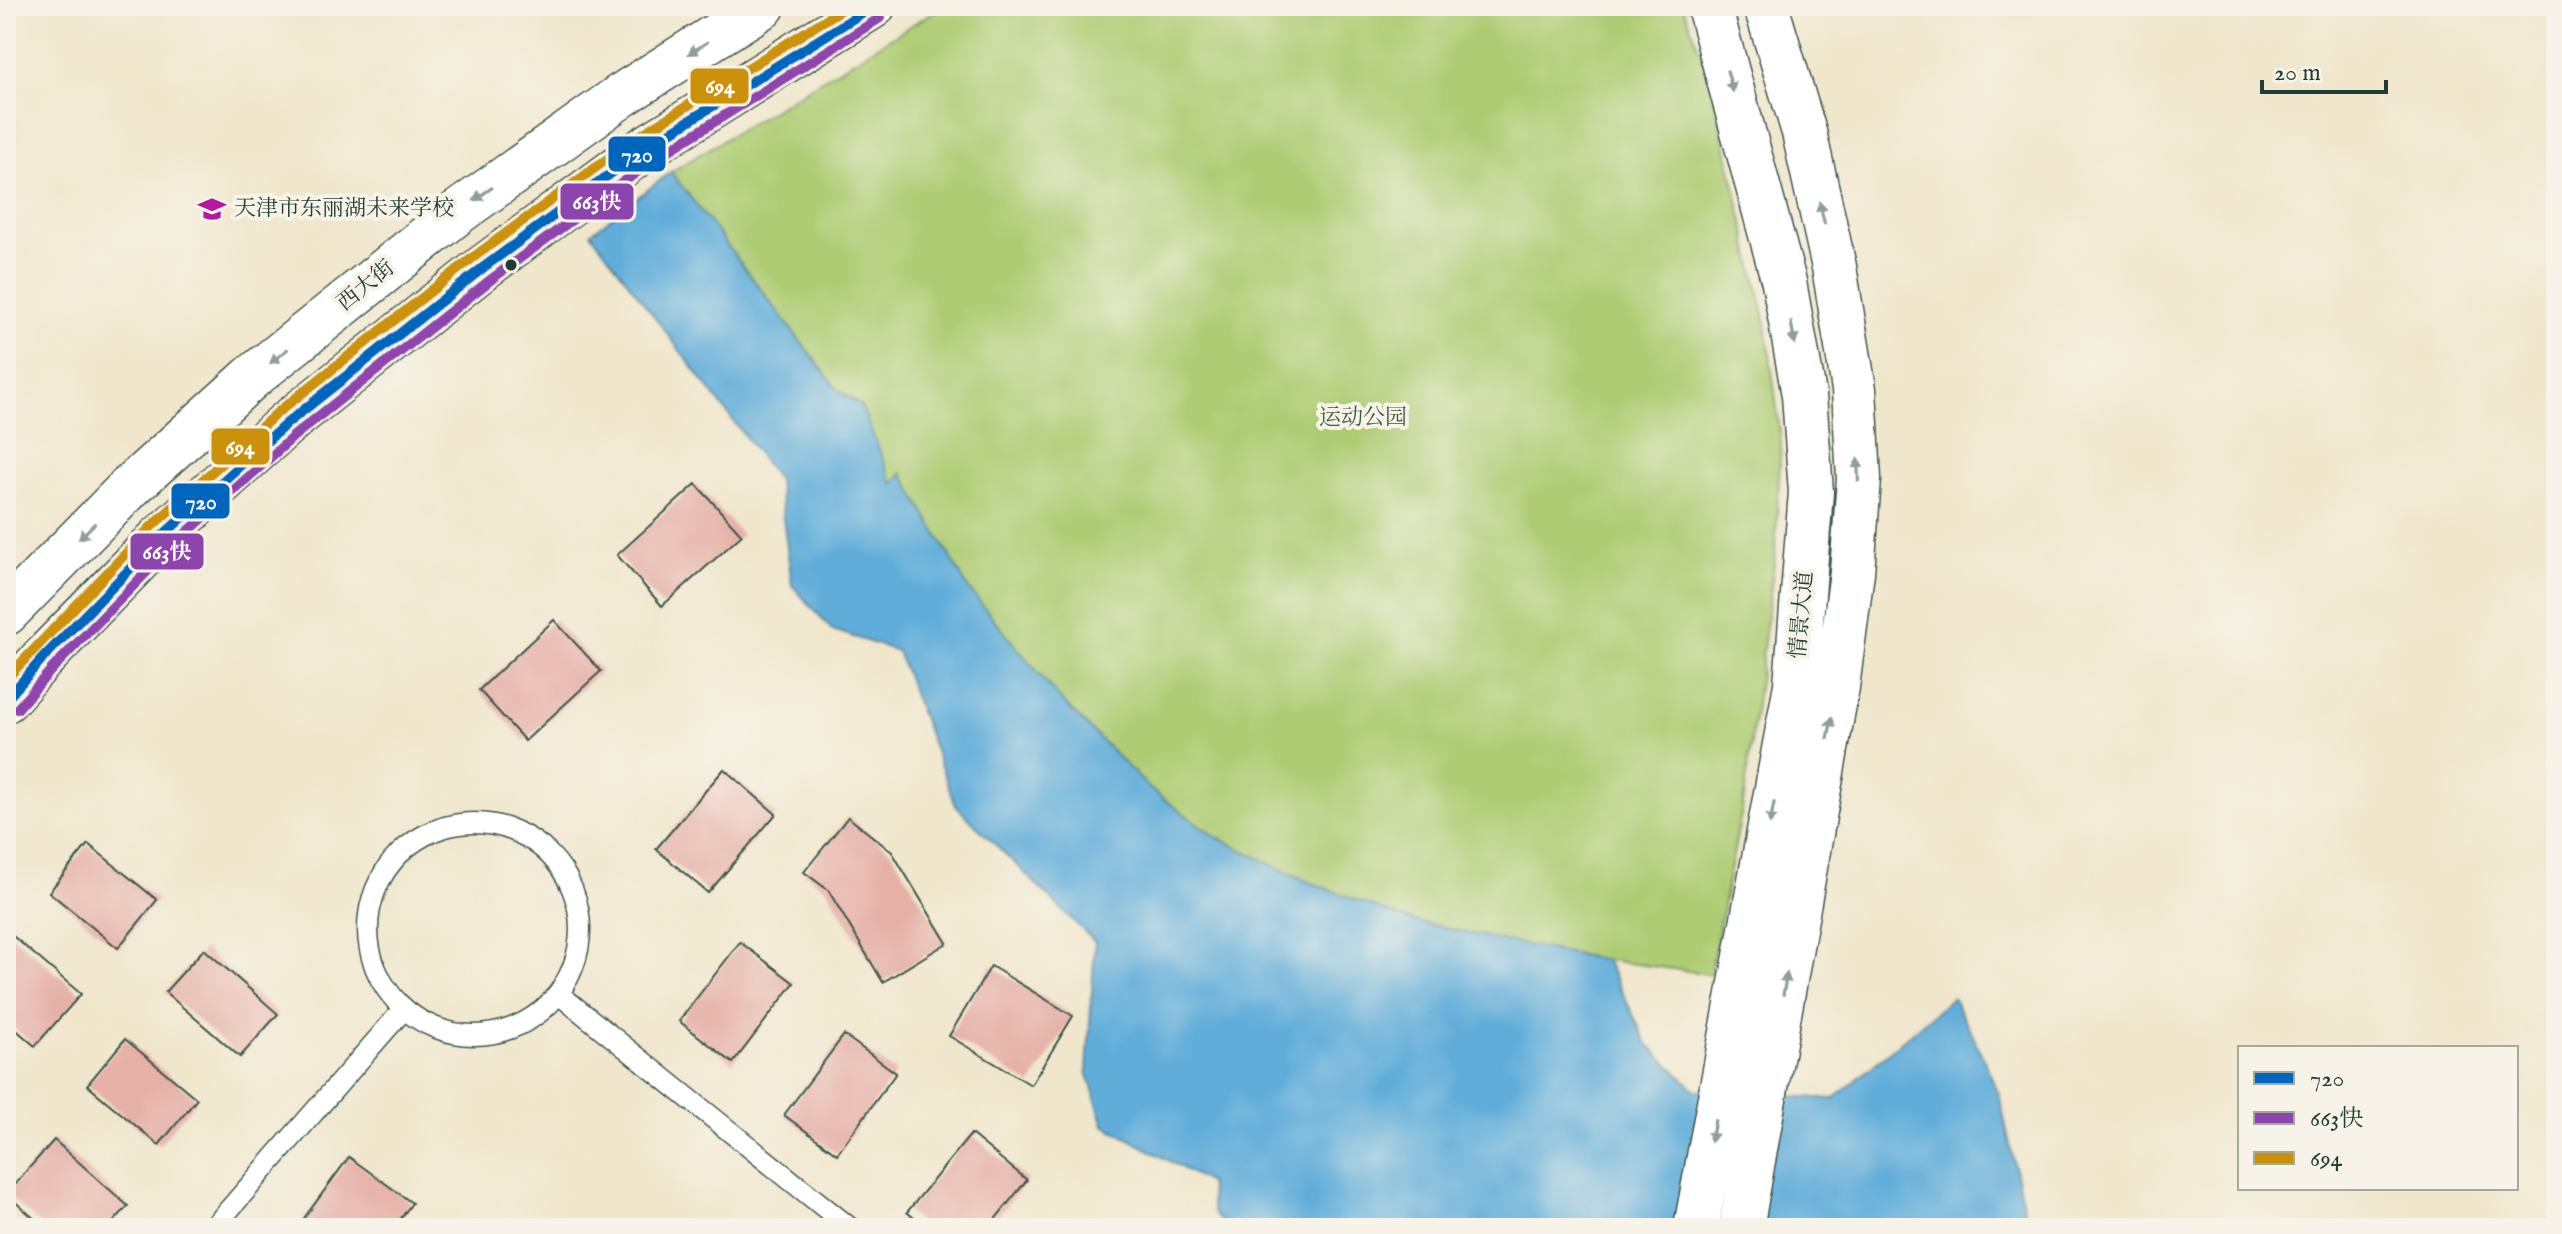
<svg xmlns="http://www.w3.org/2000/svg" width="2562" height="1234" font-family="'IM FELL English','Noto Serif SC',serif">
	<style>
		.green { fill: #aecc73; stroke: #668454; stroke-width: 2 }
		.water { fill: #61adda; stroke: #407587; stroke-width: 2 }
		.building { fill: #e6b0a7 }
		.lines { fill: none; stroke-linecap: round; stroke-linejoin: round }
		.service-casing { stroke: #3e564b; stroke-width: 23 }
		.tertiary-casing { stroke: #3e564b; stroke-width: 47 }
		.service { stroke: #fff; stroke-width: 20 }
		.tertiary { stroke: #fff; stroke-width: 44 }
		.bus-1-casing { stroke: #f7f3e8; stroke-width: 16 }
		.bus-2-casing { stroke: #f7f3e8; stroke-width: 16 }
		.bus-3-casing { stroke: #f7f3e8; stroke-width: 16 }
		.bus-1 { stroke: #0065bd; stroke-width: 10 }
		.bus-2 { stroke: #8e44ad; stroke-width: 10 }
		.bus-3 { stroke: #cc910a; stroke-width: 10 }
		.oneway { fill: #8f9e9a }
		.bus-dot { fill: #1f3d34; stroke: #f7f3e8; stroke-width: 3 }
		.labels { text-anchor: middle; dominant-baseline: central; stroke-width: 8; stroke-linejoin: round; paint-order: stroke }
		.poi-label { font-size: 22px; fill: #1f3d34; stroke: #f7f3e8; text-anchor: start }
		.street-label { font-size: 22px; fill: #1f3d34; stroke: #f7f3e8 }
		.park-label { font-size: 22px; fill: #3c5a41; stroke: #f7f3e8 }
		.line-badge { stroke: #f7f3e8; stroke-width: 3 }
		.badge-label { font-size: 22px; text-anchor: middle; font-weight: bold; fill: #fff }
	</style>
	<rect width="100%" height="100%" fill="#f7f3e8"/>
	<filter id="ink" filterUnits="userSpaceOnUse"><feTurbulence type="fractalNoise" baseFrequency=".0125" numOctaves="2"/><feDisplacementMap in="SourceGraphic" scale="16" xChannelSelector="R" yChannelSelector="G"/><feConvolveMatrix kernelMatrix="1 2 1 2 8 2 1 2 1" color-interpolation-filters="sRGB"/></filter>
	<filter id="wash" filterUnits="userSpaceOnUse"><feTurbulence type="fractalNoise" baseFrequency=".006" numOctaves="4" result="noise"/><feDisplacementMap in="SourceGraphic" scale="32" xChannelSelector="R" yChannelSelector="G"/><feGaussianBlur stdDeviation="1.8" result="paint"/><feColorMatrix in="noise" values="0 0 0 0 0 0 0 0 0 0 0 0 0 0 0 0 0 1.4 0 .05"/><feComposite in="paint" operator="in"/></filter>
	<g filter="url(#wash)">
		<rect width="100%" height="100%" fill="#f0e6cc"/>
		<path class="green" d="M943,6H1683L1711,81L1766,324L1781,441L1775,555L1744,798L1710,974L1606,960L1514,943L1405,919L1302,879L1216,837L1149,788L1058,697L968,588L902,474L893,485L861,406L837,389L671,172Z"/>
		<path class="water" d="M671,172L837,389L861,406L893,484L902,473L968,588L1058,697L1149,788L1216,837L1302,879L1405,919L1514,943L1606,960L1647,1043L1695,1090L1834,1099L1952,998L1969,1027L1999,1094L2028,1228H1227L1213,1213L1209,1183L1104,1125L1087,1071L1095,942L956,806L897,651L832,630L792,585L778,480L591,233Z"/>
		<g id="blocks">
			<path class="building" d="M696,484L742,535L662,606L617,555Z
				M554,620L601,671L525,741L479,690Z
				M724,769L776,814L708,893L656,849Z
				M848,817L892,852L947,943L883,982L828,890L804,872Z
				M88,844L157,900L118,948L49,892Z
				M7,931L81,994L35,1046L6,1021Z
				M740,942L794,983L733,1063L679,1021Z
				M204,949L278,1014L240,1057L165,992Z
				M991,966L1073,1016L1031,1085L949,1036Z
				M844,1035L896,1073L837,1154L784,1115Z
				M125,1039L197,1099L159,1145L87,1085Z
				M971,1134L1027,1180L988,1228H926L907,1212Z
				M54,1140L128,1206L108,1228H45L6,1194Z
				M349,1157L412,1203L394,1228H297Z"/>
		</g>
	</g>
	<g filter="url(#ink)">
		<use href="#blocks" fill-opacity="0" stroke="#3e564b" stroke-width="2"/>
		<g class="lines">
			<g class="service-casing">
				<path id="service" d="M368 929a106 106 0 1 1 212 0a106 106 0 1 1-212 0Z
					M560,995L850,1228
					M213,1228L403,1010"/>
			</g>
			<g class="tertiary-casing">
				<path id="tertiary" d="M6,613L130,487L251,378L457,213L622,95L763,6
					M6,700L42,659L161,537L286,424L484,267L644,149L873,6
					M1696,1228L1796,685L1811,492L1804,395L1784,282L1709,6
					M1741,1228L1837,687L1852,572L1859,479L1854,389L1834,267L1804,132L1766,6"/>
			</g>
			<use href="#service" class="service"/>
			<use href="#tertiary" class="tertiary"/>
			<g class="bus-1-casing">
				<path id="bus-1" d="M6,700L42,659L161,537L286,424L484,267L644,149L873,6"/>
			</g>
			<g class="bus-2-casing">
				<path id="bus-2" d="M17,709L52,669L171,547L295,435L493,278L652,161L880,18"/>
			</g>
			<g class="bus-3-casing">
				<path id="bus-3" d="M6,679L151,527L277,413L475,256L636,138L847,6"/>
			</g>
			<use href="#bus-1" class="bus-1"/>
			<use href="#bus-2" class="bus-2"/>
			<use href="#bus-3" class="bus-3"/>
		</g>
		<defs><path id="oneway-solid" d="M-6-.8H1V-3.2L6.5 0L1 3.2V.8H-6Z" transform="scale(2)"/></defs>
		<g class="oneway">
			<use href="#oneway-solid" transform="translate(698 48) rotate(148)"/>
			<use href="#oneway-solid" transform="translate(1730 81) rotate(74)"/>
			<use href="#oneway-solid" transform="translate(483 194) rotate(145)"/>
			<use href="#oneway-solid" transform="translate(1822 213) rotate(-103)"/>
			<use href="#oneway-solid" transform="translate(1793 333) rotate(80)"/>
			<use href="#oneway-solid" transform="translate(279 356) rotate(141)"/>
			<use href="#oneway-solid" transform="translate(1858 470) rotate(-92)"/>
			<use href="#oneway-solid" transform="translate(87 531) rotate(135)"/>
			<use href="#oneway-solid" transform="translate(1830 728) rotate(-80)"/>
			<use href="#oneway-solid" transform="translate(1772 813) rotate(101)"/>
			<use href="#oneway-solid" transform="translate(1785 984) rotate(-80)"/>
			<use href="#oneway-solid" transform="translate(1713 1131) rotate(100)"/>
		</g>
	</g>
	<defs>
		<g id="school-bare" transform="scale(2.16)"><path d="M0-5L7-2L0 1L-7-2ZM-4 1L0 2.5L4 1V4Q0 6-4 4Z" fill="#b5179e" stroke="#f7f3e8" stroke-width="2.5" paint-order="stroke"/></g>
	</defs>
	<g fill-rule="evenodd">
		<use href="#school-bare" x="212" y="209"/>
	</g>
	<circle class="bus-dot" cx="511" cy="265" r="7"/>
	<g class="labels">
		<g class="poi-label">
			<text x="234" y="209">天津市东丽湖未来学校</text>
		</g>
		<g class="street-label">
			<text transform="translate(366 286) rotate(-39)">西大街</text>
			<text transform="translate(1802 615) rotate(-85)">情景大道</text>
		</g>
		<g class="park-label">
			<text x="1363" y="418">运动公园</text>
		</g>
	</g>
	<g class="line-badge">
		<rect x="689" y="67" width="61" height="38" rx="8" fill="#cc910a"/>
		<rect x="607" y="135" width="60" height="38" rx="8" fill="#0065bd"/>
		<rect x="559" y="182" width="76" height="39" rx="8" fill="#8e44ad"/>
		<rect x="210" y="427" width="61" height="39" rx="8" fill="#cc910a"/>
		<rect x="170" y="482" width="61" height="38" rx="8" fill="#0065bd"/>
		<rect x="129" y="532" width="76" height="39" rx="8" fill="#8e44ad"/>
	</g>
	<g class="badge-label">
		<text x="720" y="93">694</text>
		<text x="637" y="162">720</text>
		<text x="597" y="209">663快</text>
		<text x="240" y="454">694</text>
		<text x="201" y="509">720</text>
		<text x="167" y="559">663快</text>
	</g>
	<rect width="2562" height="1234" fill="none" stroke="#f7f3e8" stroke-width="32"/>
	<rect x="2238" y="1046" width="280" height="144" fill="#f7f3e8" stroke="#a1aaa0" stroke-width="2"/>
	<rect x="2254" y="1072" width="40" height="12" fill="#0065bd" stroke="#a1aaa0" stroke-width="2"/>
	<text x="2310" y="1086" font-size="24" fill="#1f3d34">720</text>
	<rect x="2254" y="1112" width="40" height="12" fill="#8e44ad" stroke="#a1aaa0" stroke-width="2"/>
	<text x="2310" y="1126" font-size="24" fill="#1f3d34">663快</text>
	<rect x="2254" y="1152" width="40" height="12" fill="#cc910a" stroke="#a1aaa0" stroke-width="2"/>
	<text x="2310" y="1166" font-size="24" fill="#1f3d34">694</text>
	<path d="M2262 80v12h124v-12" fill="none" stroke="#1f3d34" stroke-width="4"/>
	<text x="2274" y="80" font-size="24" fill="#1f3d34" stroke="#f7f3e8" stroke-width="6" paint-order="stroke">20 m</text>
</svg>
